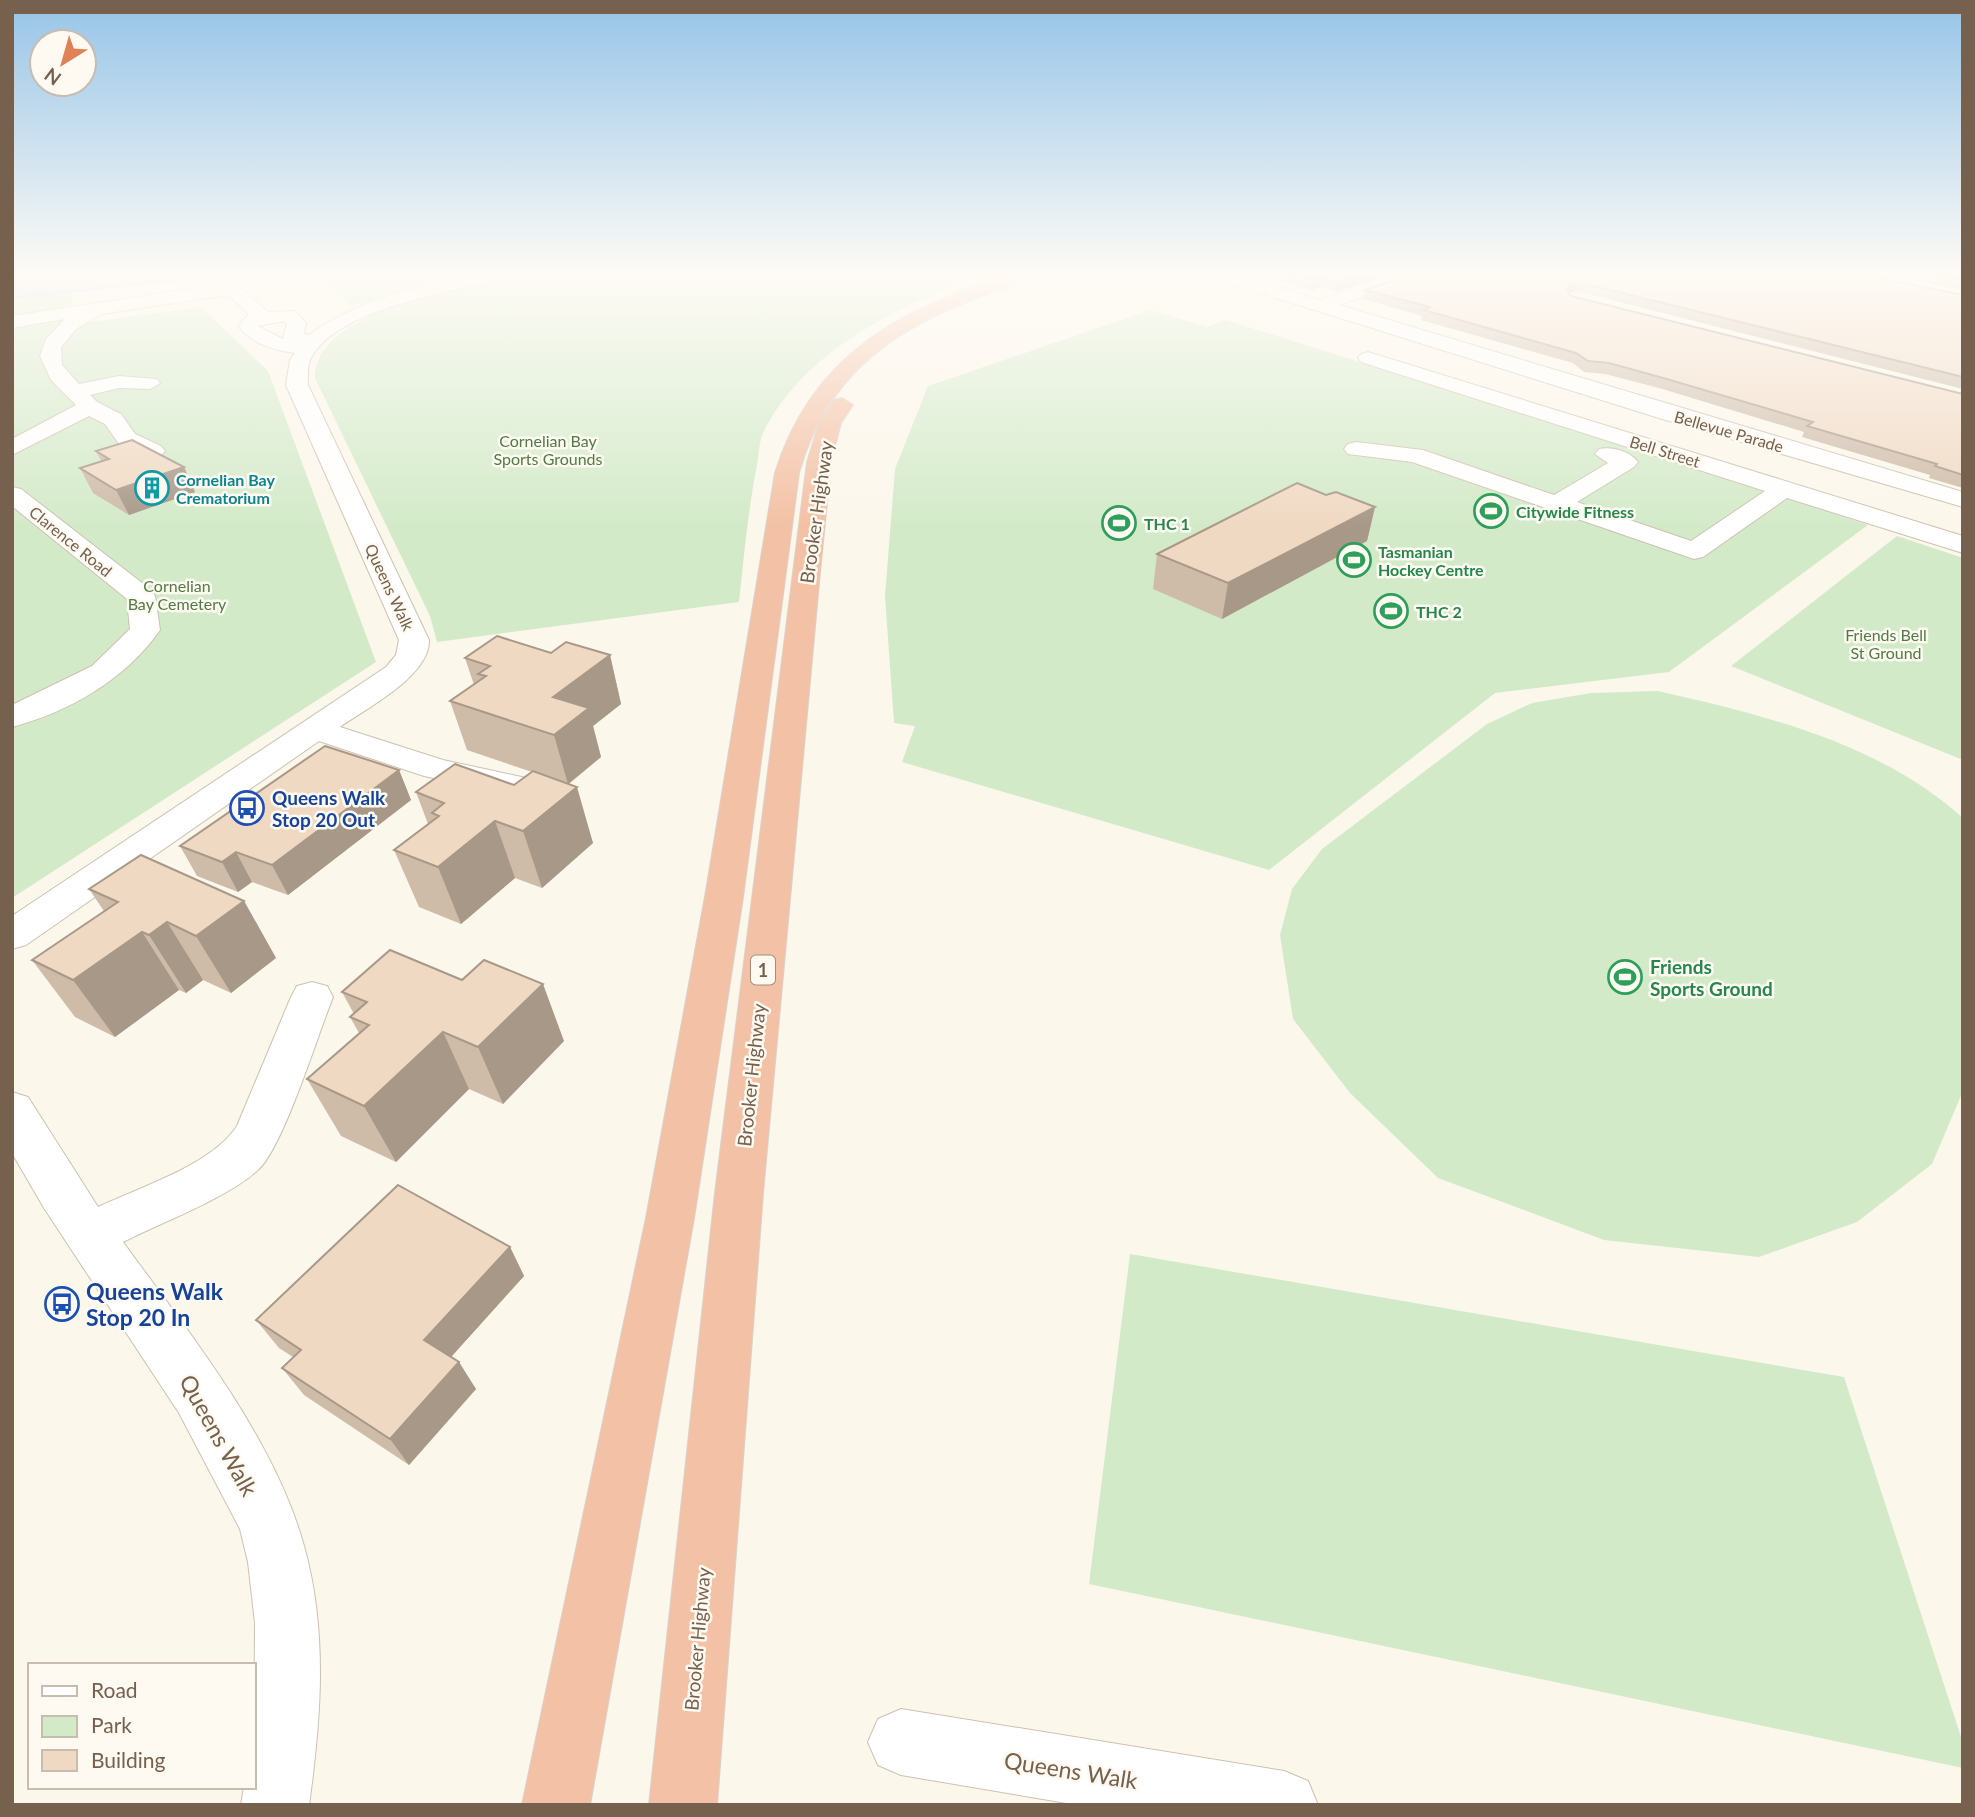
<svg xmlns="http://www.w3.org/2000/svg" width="1975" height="1817" font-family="Lato,sans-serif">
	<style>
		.green { fill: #d3eac9 }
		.water { fill: #bfdce5; stroke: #a6cad7; stroke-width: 2 }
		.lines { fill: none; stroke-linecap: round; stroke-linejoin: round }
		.minor-casing { stroke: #cec0b0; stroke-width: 2 }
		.highway-casing { stroke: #d9d2cd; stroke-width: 2 }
		.minor { fill: #fff; fill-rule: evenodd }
		.highway { fill: #f3c1a5; fill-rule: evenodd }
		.wall { fill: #cebba8 }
		.shaded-wall { fill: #a89888 }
		.building { fill: #f0d9c3; stroke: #a89888; stroke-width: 2 }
		.labels { text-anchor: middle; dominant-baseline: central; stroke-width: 5; stroke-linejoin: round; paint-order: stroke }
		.far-street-label { font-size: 16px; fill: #76604e; stroke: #fefaf1 }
		.far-park-label { font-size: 16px; fill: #517b46; stroke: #fefaf1 }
		.far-culture-label { font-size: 16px; font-weight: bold; fill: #0d838f; stroke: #fefaf1; text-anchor: start }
		.far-leisure-label { font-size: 16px; font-weight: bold; fill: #27864d; stroke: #fefaf1; text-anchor: start }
		.shield { fill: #fefaf1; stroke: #9f8e7f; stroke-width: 2 }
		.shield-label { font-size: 18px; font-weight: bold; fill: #76604e }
		.street-label { font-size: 19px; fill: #76604e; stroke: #fefaf1 }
		.transit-label { font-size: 19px; font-weight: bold; fill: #164399; stroke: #fefaf1; text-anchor: start }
		.leisure-label { font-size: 19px; font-weight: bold; fill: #27864d; stroke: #fefaf1; text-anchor: start }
		.near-transit-label { font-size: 23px; font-weight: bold; fill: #164399; stroke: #fefaf1; text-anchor: start }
		.near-street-label { font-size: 23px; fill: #76604e; stroke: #fefaf1 }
	</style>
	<rect width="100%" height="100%" fill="#fcf7eb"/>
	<path class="green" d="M307,273H476L419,285L353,306Z
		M526,273H985C904,304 808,347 765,429C759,439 759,454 757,465C748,511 744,556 739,602L437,642L430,616L315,378C314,309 474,284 526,273Z
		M74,291L68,325L201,307L268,371L376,662L12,898V298Z
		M1151,310L1207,327L1226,320L1711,472L1868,525L1669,672L1495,693L1269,870L902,762L915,726L894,723L885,596L895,469L928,386Z
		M1897,536L1963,558V760L1731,666Z
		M1658,691C1764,715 1880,743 1963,818V1091L1932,1164L1857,1222L1759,1257L1604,1240L1438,1178L1350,1093L1293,1019L1280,935L1292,889L1322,849L1487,724L1532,703L1591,693Z
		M1130,1254L1844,1377L1963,1743V1768L1089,1584Z"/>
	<path class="water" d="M12,273H242L12,298Z"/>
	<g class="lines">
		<g class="minor-casing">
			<path id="minor" d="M483,273H515L512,277C460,290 338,307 311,358C307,365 308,377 308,385L429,640C430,676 367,708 340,727L443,760L526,778L531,785L526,792L514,795L424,776L319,741L26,945L12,949V916L386,667L396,655L399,640L286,385L290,360L295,353C273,350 252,344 238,326L249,314L228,295L101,314L76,329L61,347L62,365L79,384L119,376L157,379L160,383L150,389L119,388L90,395L97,402L121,414L135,434L161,446L165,451L161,456H145L119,444L105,424L89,416L12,455V439L76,405L51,380L40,356L46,339L65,319L12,328V316L222,284L240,287L268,312L295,311L306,323L304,334L309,335C360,298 423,285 483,273ZM284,321L287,324L283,339L258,326Z
				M1206,273H1232L1320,300L1399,273H1422L1420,277L1339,305L1963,492V507L1659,418L1209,277Z
				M1873,273H1894L1875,284L1866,279Z
				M1368,352L1963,536V553L1787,498L1703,557L1694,559L1412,462L1348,454L1344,449L1348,444L1356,442L1423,450L1554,495L1608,463L1595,454L1599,449C1611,446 1630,451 1638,462L1634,467L1577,502L1691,541L1765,491L1361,362L1358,358L1361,354Z
				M12,487L21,489L151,590L155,596L160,630C126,679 69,712 12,727V705L92,666L130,629L127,599L12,506Z
				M312,982L327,986L333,997C318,1034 284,1145 259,1169C228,1198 162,1222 123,1242C189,1333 274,1437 304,1546C328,1631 321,1719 309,1805H241L244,1787H254L255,1623L248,1562L240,1529L179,1413L44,1208L12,1153V1092L28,1097L98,1207C140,1187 212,1165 237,1126L291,997L297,986Z
				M901,1709L1284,1771L1308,1781L1318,1805H1078L901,1775L878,1765L868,1742L878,1719Z"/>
		</g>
		<g class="highway-casing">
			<path id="highway" d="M1016,273H1042L1039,277C927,312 833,351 799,473L743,897L694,1218L590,1805H522L646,1218L705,897L775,473C812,353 903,307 1016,273Z
				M842,398L853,405L841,423L831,462L820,572L763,1193L717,1805H649L715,1193L807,462L819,423L834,400Z"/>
		</g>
		<use href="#minor" class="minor"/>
		<use href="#highway" class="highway"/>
	</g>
	<path class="wall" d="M1257,273H1392L1336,292L1319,287L1311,290L1257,274Z
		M1416,273L1963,295V389L1576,291L1569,293L1571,296L1963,394V488L1929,478L1930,475L1802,437L1804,432L1659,388L1605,374L1584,372L1573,363L1421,320L1422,316L1364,299L1365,290Z
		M1879,273H1963V290Z
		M96,451L184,467L195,492L129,515L93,493L80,468L101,461Z
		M1326,495L1375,507L1367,541L1222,619L1153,589L1157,554Z
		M551,653L610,655L621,704L593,726L601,757L569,784L593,843L542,888L515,878L461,924L419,907L394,850L428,824L416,792L514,785L532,772L467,750L450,701L474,685L465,658Z
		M399,770L411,800L288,895L252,882L238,892L197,876L180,846Z
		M89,889L244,901L276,958L231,993L203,980L186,993L179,990L115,1037L75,1017L32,960L104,911Z
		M342,992L564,1041L503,1104L469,1089L396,1162L341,1136L307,1079L359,1033L350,1017L354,1014Z
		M510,1247L524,1276L451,1357L476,1389L409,1465L304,1395L282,1368L293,1357L279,1348L256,1320Z"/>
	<path class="shaded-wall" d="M1367,273H1392L1336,292L1338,282Z
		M1321,278L1319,287L1311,290L1312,280Z
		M1578,282L1576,291L1567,293L1566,290L1570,284Z
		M184,467L195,492L129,515L116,490Z
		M1375,507L1367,541L1222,619L1228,583Z
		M610,655L621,704L593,726L601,757L568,784L554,735L553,697Z
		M399,770L411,800L288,895L272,865Z
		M577,787L593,843L542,888L523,831Z
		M495,821L515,878L461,924L438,867Z
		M236,852L252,882L238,892L222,862Z
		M244,901L276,958L231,993L196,936Z
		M167,922L203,980L186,993L149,935Z
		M142,932L179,990L115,1037L73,980Z
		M543,984L564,1041L503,1104L478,1047Z
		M443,1032L469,1089L396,1162L364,1106Z
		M510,1247L524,1276L442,1367L424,1340Z
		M459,1362L476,1389L409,1465L390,1439Z"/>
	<path class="building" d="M1286,273H1367L1338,282L1321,278L1312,280Z
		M1416,273H1855L1963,295V377L1578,282L1570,284L1566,290L1571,296L1963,394V475L1935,466L1937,464L1807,426L1813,422L1663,378L1609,363L1588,361L1576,353L1424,310L1430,307L1365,290Z
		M1927,273H1963V280Z
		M132,440L184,467L116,490L80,468L109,459L96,451Z
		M1297,483L1326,495L1336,492L1375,507L1228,583L1157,554Z
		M497,636L551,653L566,642L610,655L553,697L589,708L554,735L450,701L486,676L478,674L490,666L465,658Z
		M325,746L399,770L272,865L236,852L222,862L180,846Z
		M455,764L514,785L533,771L577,787L523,831L495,821L438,867L394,850L439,816L432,813L444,803L416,792Z
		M141,855L244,901L196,936L167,922L149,935L142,932L73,980L32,960L118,902L89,889Z
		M390,950L462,980L484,960L543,984L478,1047L443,1032L364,1106L307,1079L369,1025L350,1017L367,1002L342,992Z
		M398,1185L510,1247L424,1340L459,1362L390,1439L282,1368L301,1350L256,1320Z"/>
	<linearGradient id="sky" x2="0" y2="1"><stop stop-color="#97c4e7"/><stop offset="0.52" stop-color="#fefbf6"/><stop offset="1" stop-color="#fefbf6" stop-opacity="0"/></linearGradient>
	<rect width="1975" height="527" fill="url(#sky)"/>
	<defs>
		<g id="building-ring" transform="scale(1.75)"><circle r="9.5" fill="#fefaf1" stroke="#0f9aa8" stroke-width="1.5"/><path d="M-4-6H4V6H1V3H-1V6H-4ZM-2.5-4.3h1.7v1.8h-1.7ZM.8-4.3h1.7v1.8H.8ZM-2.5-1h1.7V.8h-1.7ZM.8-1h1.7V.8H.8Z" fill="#0f9aa8"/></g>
		<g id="stadium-ring" transform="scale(1.75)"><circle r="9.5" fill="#fefaf1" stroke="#2e9e5b" stroke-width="1.5"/><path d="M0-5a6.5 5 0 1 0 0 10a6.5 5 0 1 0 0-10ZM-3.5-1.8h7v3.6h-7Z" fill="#2e9e5b"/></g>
		<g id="bus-ring" transform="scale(1.75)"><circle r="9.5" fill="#fefaf1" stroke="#1a4fb4" stroke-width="1.5"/><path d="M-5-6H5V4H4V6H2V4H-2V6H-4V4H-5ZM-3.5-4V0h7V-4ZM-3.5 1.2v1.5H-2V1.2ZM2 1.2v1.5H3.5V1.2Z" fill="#1a4fb4"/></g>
	</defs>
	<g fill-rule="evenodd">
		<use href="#building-ring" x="152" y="488"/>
		<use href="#stadium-ring" x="1491" y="511"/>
		<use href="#stadium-ring" x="1119" y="523"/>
		<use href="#stadium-ring" x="1354" y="560"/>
		<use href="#stadium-ring" x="1391" y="611"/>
		<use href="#bus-ring" x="247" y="808"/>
		<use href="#stadium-ring" x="1625" y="977"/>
		<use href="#bus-ring" x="62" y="1304"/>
	</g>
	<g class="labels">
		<g class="far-street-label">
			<text transform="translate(1729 431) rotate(16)">Bellevue Parade</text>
			<text transform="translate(1665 451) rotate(17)">Bell Street</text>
			<text transform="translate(71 541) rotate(39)">Clarence Road</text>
			<text transform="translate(390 587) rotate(65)">Queens Walk</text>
		</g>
		<g class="far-park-label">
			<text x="548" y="440">Cornelian Bay<tspan x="548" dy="18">Sports Grounds</tspan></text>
			<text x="177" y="585">Cornelian<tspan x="177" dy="18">Bay Cemetery</tspan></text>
			<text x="1886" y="634">Friends Bell<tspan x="1886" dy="18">St Ground</tspan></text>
		</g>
		<g class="far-culture-label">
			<text x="176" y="479">Cornelian Bay<tspan x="176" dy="18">Crematorium</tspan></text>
		</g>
		<g class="far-leisure-label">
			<text x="1516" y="511">Citywide Fitness</text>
			<text x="1144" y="523">THC 1</text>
			<text x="1378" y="551">Tasmanian<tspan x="1378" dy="18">Hockey Centre</tspan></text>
			<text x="1416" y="611">THC 2</text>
		</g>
		<rect class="shield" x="751" y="955.5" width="24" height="29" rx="5"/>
		<g class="shield-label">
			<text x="763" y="970">1</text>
		</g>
		<g class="street-label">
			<text transform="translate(816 512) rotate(-82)">Brooker Highway</text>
			<text transform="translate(751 1075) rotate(-84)">Brooker Highway</text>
			<text transform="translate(697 1639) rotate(-85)">Brooker Highway</text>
		</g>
		<g class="transit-label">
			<text x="272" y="797">Queens Walk<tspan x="272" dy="22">Stop 20 Out</tspan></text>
		</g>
		<g class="leisure-label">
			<text x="1650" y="966">Friends<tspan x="1650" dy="22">Sports Ground</tspan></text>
		</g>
		<g class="near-transit-label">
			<text x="86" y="1291">Queens Walk<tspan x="86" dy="26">Stop 20 In</tspan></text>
		</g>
		<g class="near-street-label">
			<text transform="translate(219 1435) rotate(61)">Queens Walk</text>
			<text transform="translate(1071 1770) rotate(9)">Queens Walk</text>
		</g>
	</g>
	<rect width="1975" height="1817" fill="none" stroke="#76604e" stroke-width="28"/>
	<rect x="28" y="1663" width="228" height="126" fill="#fefaf1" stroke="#c8bcb0" stroke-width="2"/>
	<rect x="42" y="1686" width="35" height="10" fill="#ffffff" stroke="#c8bcb0" stroke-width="2"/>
	<text x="91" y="1698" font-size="21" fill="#76604e">Road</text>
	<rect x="42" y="1716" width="35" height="21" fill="#d3eac9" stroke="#c8bcb0" stroke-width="2"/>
	<text x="91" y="1733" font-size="21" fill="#76604e">Park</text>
	<rect x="42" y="1750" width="35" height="21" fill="#f0d9c3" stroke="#c8bcb0" stroke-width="2"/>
	<text x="91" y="1768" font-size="21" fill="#76604e">Building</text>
	<g transform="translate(63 63) rotate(217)"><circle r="33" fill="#fefaf1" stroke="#c8bcb0" stroke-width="2"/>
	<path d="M0-5L12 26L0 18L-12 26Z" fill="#df8256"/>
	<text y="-10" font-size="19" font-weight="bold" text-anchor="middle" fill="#76604e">N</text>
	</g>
</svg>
